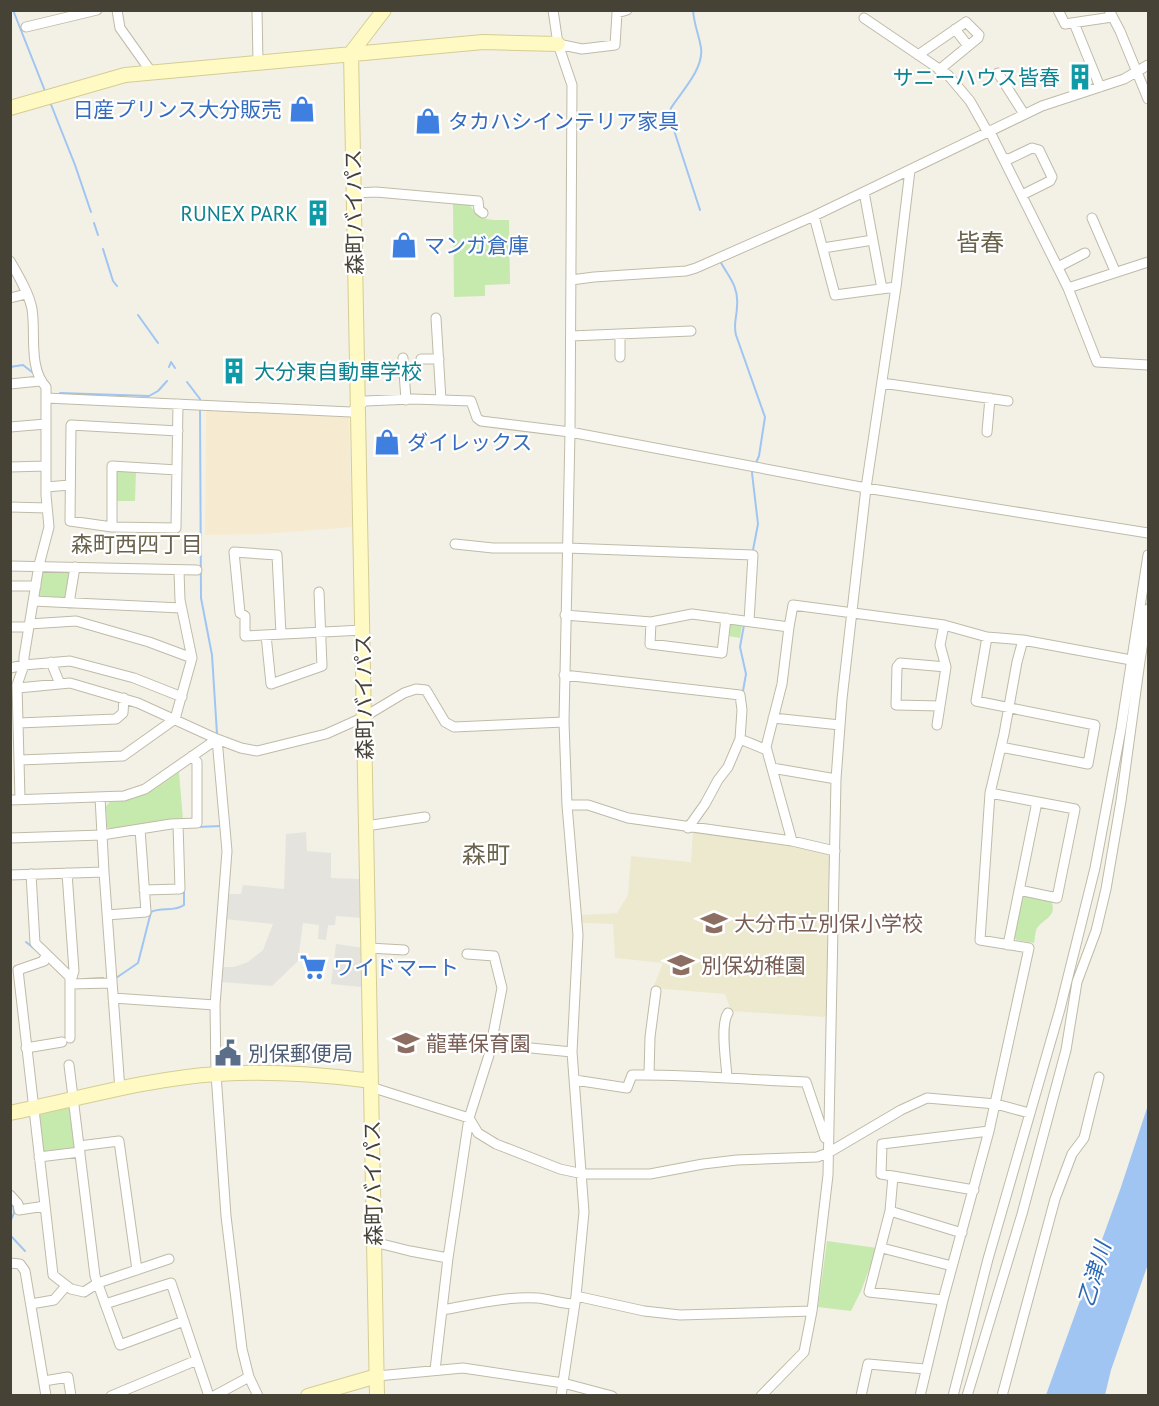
<svg xmlns="http://www.w3.org/2000/svg" width="1159" height="1406" font-family="'PT Sans','Noto Sans JP',sans-serif">
	<style>
		.commercial { fill: #f6ebd0 }
		.education { fill: #ede9cf }
		.green { fill: #c6e9ad }
		.parking { fill: #e4e3de }
		.water { fill: #a0c5f2 }
		.lines { fill: none; stroke-linecap: round; stroke-linejoin: round }
		.stream { stroke: #a0c5f2; stroke-width: 2 }
		.street-casing { stroke: #bfbba8; stroke-width: 11 }
		.secondary-casing { stroke: #d5cd94; stroke-width: 16 }
		.street { stroke: #fff; stroke-width: 9 }
		.secondary { stroke: #fff9c4; stroke-width: 14 }
		.labels { text-anchor: middle; dominant-baseline: central; stroke-width: 4.5; stroke-linejoin: round; paint-order: stroke }
		.culture-label { font-size: 21px; fill: #0d838f; stroke: #fff; text-anchor: end }
		.shop-label { font-size: 21px; fill: #366cbe; stroke: #fff; text-anchor: start }
		.street-label { font-size: 21px; fill: #464235; stroke: #fff }
		.education-label { font-size: 21px; fill: #785e54; stroke: #fff; text-anchor: start }
		.service-label { font-size: 21px; fill: #4e5e75; stroke: #fff; text-anchor: start }
		.neighbourhood-label { font-size: 22px; fill: #6a624c; stroke: #fff }
		.water-label { font-size: 22px; font-style: italic; fill: #2b68b5; stroke: #fff }
		.quarter-label { font-size: 24px; fill: #6a624c; stroke: #fff }
	</style>
	<rect width="100%" height="100%" fill="#f3f1e6"/>
	<path class="commercial" d="M206,411L349,417L352,527L264,534L205,535Z"/>
	<path class="education" d="M693,830L799,844L828,852L832,856L828,1014L824,1017L731,1011L725,994L653,988L663,963L615,958L613,924L582,923V915L617,913L628,895L631,856L691,862Z"/>
	<path class="green" d="M453,204H469C481,222 489,220 509,220L510,284L485,285V296L454,297Z
		M120,470L136,471L135,501H115V474Z
		M43,568L70,570L65,599L40,598L38,595Z
		M732,623L742,625L740,638L728,636L729,625Z
		M179,772L183,820L112,830L107,827L106,806L110,802C141,801 154,789 179,772Z
		M1026,896L1051,900C1058,917 1044,918 1037,928C1035,932 1035,939 1034,943L1017,940L1013,937L1021,898Z
		M70,1106L75,1148L73,1150L41,1152L37,1113Z
		M827,1241L877,1248L861,1291L851,1311L818,1307Z"/>
	<path class="parking" d="M306,832L307,851L331,853V878L360,879L362,918L336,916L335,925H328L326,940L318,939L319,925L303,923L298,961L272,986L220,982L221,967H234L248,962L263,950L273,924L225,919L227,894H241L243,885L284,889L286,834Z
		M336,944L364,948L361,987L331,984Z"/>
	<path class="water" d="M1148,1105V1264L1111,1370L1105,1395H1046L1121,1187Z"/>
	<g class="lines">
		<path class="stream" d="M13,10L45,91
			M693,10C694,25 699,35 701,48C704,69 681,92 671,108L669,115L700,210
			M50,102L75,165L91,212
			M94,223L98,235
			M103,249L113,281L117,286
			M720,261C728,276 739,286 737,306C737,317 733,324 736,335L765,417L759,456L755,465
			M138,315L158,343
			M171,362L175,368
			M10,367L23,365L32,372
			M169,367L171,362
			M187,382L200,399V403
			M60,393L149,396L158,391L167,381
			M200,408L201,598L212,655L217,734
			M753,550L758,524L752,473L753,470
			M743,691L746,674L740,647L744,625
			M198,827L221,826
			M26,942L36,950
			M116,978L138,963L151,912C161,907 175,912 184,905V890
			M85,979L103,978
			M10,1222L14,1213L13,1204
			M10,1235L25,1251"/>
		<g class="street-casing">
			<path id="street" d="M117,10L120,28L152,73
				M257,10L258,62
				M553,10L558,44L572,85L570,432L564,722L567,805L578,935L572,1052L584,1212L576,1296L561,1396
				M1058,10L1065,24L1112,17
				M1109,10L1120,31L1148,99
				M864,18L948,75L970,101L987,131
				M1074,23L1100,87
				M26,27L97,10
				M955,29L968,46
				M558,44L582,49L615,45L617,13L627,10
				M918,55L966,22L979,35L978,38L939,70
				M998,73L1024,114
				M989,130L1068,288L1097,362L1148,365
				M1003,158L1009,159L1032,148L1039,150L1052,177L1050,181L1022,195
				M864,192L882,289
				M354,193L376,192L478,201L479,210L483,213
				M814,216L835,295L896,287
				M1092,218L1115,271
				M823,248L873,240
				M10,261C18,275 29,293 32,309C36,332 28,368 46,387V495L49,527L39,565L24,657V665L17,685L20,799
				M1058,267L1085,253
				M571,280L594,277L686,271L696,268L814,216L1042,106L1124,79L1148,65
				M1068,288L1148,262
				M10,298L26,294
				M436,318L441,400
				M620,334V357
				M571,336L691,331
				M403,358L406,400
				M421,359H439
				M882,383L1008,401
				M10,384L40,381
				M46,398L351,412L365,401L413,399L471,401L477,418L481,421L570,432L866,488L1148,533
				M10,427L46,424
				M178,431L71,425L70,521L112,527L176,528L178,404
				M987,432L990,398
				M10,467L46,466
				M46,487L70,485
				M10,507L47,508
				M112,527V466L177,470
				M455,544L493,548H567L753,555L749,621
				M10,566L197,570
				M10,586H36
				M33,601L181,608
				M69,603L75,567
				M565,615L651,622L692,614L789,627L793,605L944,625L987,637L1023,640L1131,660
				M651,622L650,644L722,653L726,618
				M29,624L76,621L149,642L192,658
				M10,627H29
				M789,627L782,684L766,747L792,841
				M281,634L277,555L234,552L240,613L245,616V636C284,634 324,632 363,630
				M266,635L271,684L322,666L319,592
				M987,637L976,701L1095,725L1088,764L1001,747
				M51,662L60,684
				M10,668L24,665L70,661L134,678L182,697
				M564,675L740,695L742,710L740,739L767,750
				M18,688L70,683L138,703L217,739L241,748L257,751L326,734L364,717L404,693L416,689L426,690L445,722L454,727L564,722
				M940,706L896,705L897,667L900,663L946,667
				M773,718L840,725
				M19,723L116,719L123,713L124,698
				M937,725L946,667L940,645L944,625
				M217,739L227,851L215,1005L216,1074L226,1216L242,1349L249,1377L258,1396
				M20,760L123,756L175,719L192,658L180,600L179,571
				M772,768L836,779
				M990,793L1075,809L1057,898L1019,890
				M100,797L104,872L120,1090
				M10,800L124,796L145,789L217,739
				M567,805H588L628,818L792,841L835,851
				M366,826L425,817
				M688,828L705,804L718,780L728,767L740,739
				M10,838L102,835L171,824L197,823V762L192,756
				M67,873L74,971L70,984L111,983
				M31,874L35,943L70,977V1038
				M10,875L104,872
				M144,890L180,889L178,824
				M107,915L146,912L140,829
				M1008,945L1037,802
				M369,948L404,950
				M44,959V961L18,970L53,1275L71,1289L84,1292L98,1283L169,1259
				M113,998L215,1005
				M491,1044L572,1052
				M26,1048L62,1042
				M69,1065L95,1276L120,1345L184,1321
				M649,1074L650,1037L656,991
				M727,1077C726,1061 720,1025 728,1013
				M575,1080L627,1088L632,1075C690,1074 748,1080 806,1082L825,1138
				M369,1084L377,1089L469,1118L478,1133L496,1144L560,1169L583,1174H650L703,1164L737,1160L817,1157L828,1153L901,1110L927,1098L996,1104L1029,1113
				M79,1146L119,1141L137,1270
				M39,1157L80,1152
				M893,1176L890,1211L869,1292L943,1300
				M974,1190L881,1174L882,1144L989,1131
				M10,1195L18,1204L19,1210L45,1206
				M890,1211L962,1233
				M374,1242L410,1251L448,1258
				M882,1248L952,1266
				M10,1263L20,1264L25,1271L46,1396
				M576,1296L644,1311L680,1315L812,1311
				M31,1304L54,1300L66,1286
				M105,1304L171,1283L209,1396
				M442,1310C472,1305 506,1296 537,1298C550,1299 561,1304 575,1304
				M435,1370L448,1258L469,1118L489,1055L502,988L494,956L467,954
				M377,1376L463,1368L563,1383L612,1396
				M44,1381L68,1377L71,1396
				M111,1396L197,1360
				M214,1396L249,1377
				M761,1396L804,1352L812,1311L828,1175L836,779L842,699L866,488L896,287L910,170
				M861,1396L868,1364L925,1369
				M920,1396L943,1300L989,1131L1029,948L980,940L990,793L1004,734L1017,662L1023,640
				M953,1396L988,1259L1060,1009L1095,868L1121,729L1148,555
				M967,1396L1022,1214L1066,1050L1077,982L1096,931L1106,889L1121,801L1140,661L1148,609
				M1002,1396L1055,1199L1072,1154L1084,1138L1099,1077"/>
		</g>
		<g class="secondary-casing">
			<path id="secondary" d="M10,108L125,75L483,42L558,44
				M10,1113C78,1099 150,1078 218,1074C267,1071 315,1074 364,1080
				M308,1396L377,1376
				M377,1396L351,53L384,10"/>
		</g>
		<use href="#street" class="street"/>
		<use href="#secondary" class="secondary"/>
	</g>
	<defs>
		<g id="building-bare" transform="scale(2.07)"><path d="M-4-6H4V6H1V3H-1V6H-4ZM-2.5-4.3h1.7v1.8h-1.7ZM.8-4.3h1.7v1.8H.8ZM-2.5-1h1.7V.8h-1.7ZM.8-1h1.7V.8H.8Z" fill="#0f9aa8" stroke="#fff" stroke-width="2.5" paint-order="stroke"/></g>
		<g id="shop-bare" transform="scale(2.07)"><path d="M-5-2.5h2.3a2.7 3.5 0 0 1 5.4 0H5L5.5 6h-11ZM-1.5-2.5h3a1.5 2.3 0 0 0-3 0Z" fill="#3f7fe0" stroke="#fff" stroke-width="2.5" paint-order="stroke"/></g>
		<g id="school-bare" transform="scale(2.07)"><path d="M0-5L7-2L0 1L-7-2ZM-4 1L0 2.5L4 1V4Q0 6-4 4Z" fill="#8d6e63" stroke="#fff" stroke-width="2.5" paint-order="stroke"/></g>
		<g id="supermarket-bare" transform="scale(2.07)"><path d="M-6-5.5h2.5l.6 2H6L4.5 2H-2.5L-4.4-4H-6ZM-1.5 3.2a1.3 1.3 0 1 0 .1 0ZM3 3.2a1.3 1.3 0 1 0 .1 0Z" fill="#3f7fe0" stroke="#fff" stroke-width="2.5" paint-order="stroke"/></g>
		<g id="civic-bare" transform="scale(2.07)"><path d="M-.6-6.5H3V-4.5H.6V-3L4-1V1h2V6H-6V1h2V-1L-.6-3ZM-1.2 2.5V6h2.4V2.5Z" fill="#5c6f8a" stroke="#fff" stroke-width="2.5" paint-order="stroke"/></g>
	</defs>
	<g fill-rule="evenodd">
		<use href="#building-bare" x="1080" y="77"/>
		<use href="#shop-bare" x="302" y="109"/>
		<use href="#shop-bare" x="428" y="121"/>
		<use href="#building-bare" x="318" y="213"/>
		<use href="#shop-bare" x="404" y="245"/>
		<use href="#building-bare" x="234" y="371"/>
		<use href="#shop-bare" x="387" y="442"/>
		<use href="#school-bare" x="714" y="923"/>
		<use href="#school-bare" x="681" y="965"/>
		<use href="#supermarket-bare" x="313" y="967"/>
		<use href="#school-bare" x="406" y="1043"/>
		<use href="#civic-bare" x="228" y="1053"/>
	</g>
	<g class="labels">
		<g class="culture-label">
			<text x="1060" y="77">サニーハウス皆春</text>
			<text x="298" y="213">RUNEX PARK</text>
			<text x="254" y="371" text-anchor="start">大分東自動車学校</text>
		</g>
		<g class="shop-label">
			<text x="282" y="109" text-anchor="end">日産プリンス大分販売</text>
			<text x="448" y="121">タカハシインテリア家具</text>
			<text x="424" y="245">マンガ倉庫</text>
			<text x="407" y="442">ダイレックス</text>
			<text x="333" y="967">ワイドマート</text>
		</g>
		<g class="street-label">
			<text transform="translate(354 212) rotate(-91)">森町バイパス</text>
			<text transform="translate(364 697) rotate(-91)">森町バイパス</text>
			<text transform="translate(373 1183) rotate(-91)">森町バイパス</text>
		</g>
		<g class="education-label">
			<text x="734" y="923">大分市立別保小学校</text>
			<text x="701" y="965">別保幼稚園</text>
			<text x="426" y="1043">龍華保育園</text>
		</g>
		<g class="service-label">
			<text x="248" y="1053">別保郵便局</text>
		</g>
		<g class="neighbourhood-label">
			<text x="137" y="544">森町西四丁目</text>
		</g>
		<g class="water-label">
			<text transform="translate(1094 1274) rotate(-74)">乙津川</text>
		</g>
		<g class="quarter-label">
			<text x="980" y="242">皆春</text>
			<text x="486" y="854">森町</text>
		</g>
	</g>
	<rect width="1159" height="1406" fill="none" stroke="#464235" stroke-width="24"/>
</svg>
